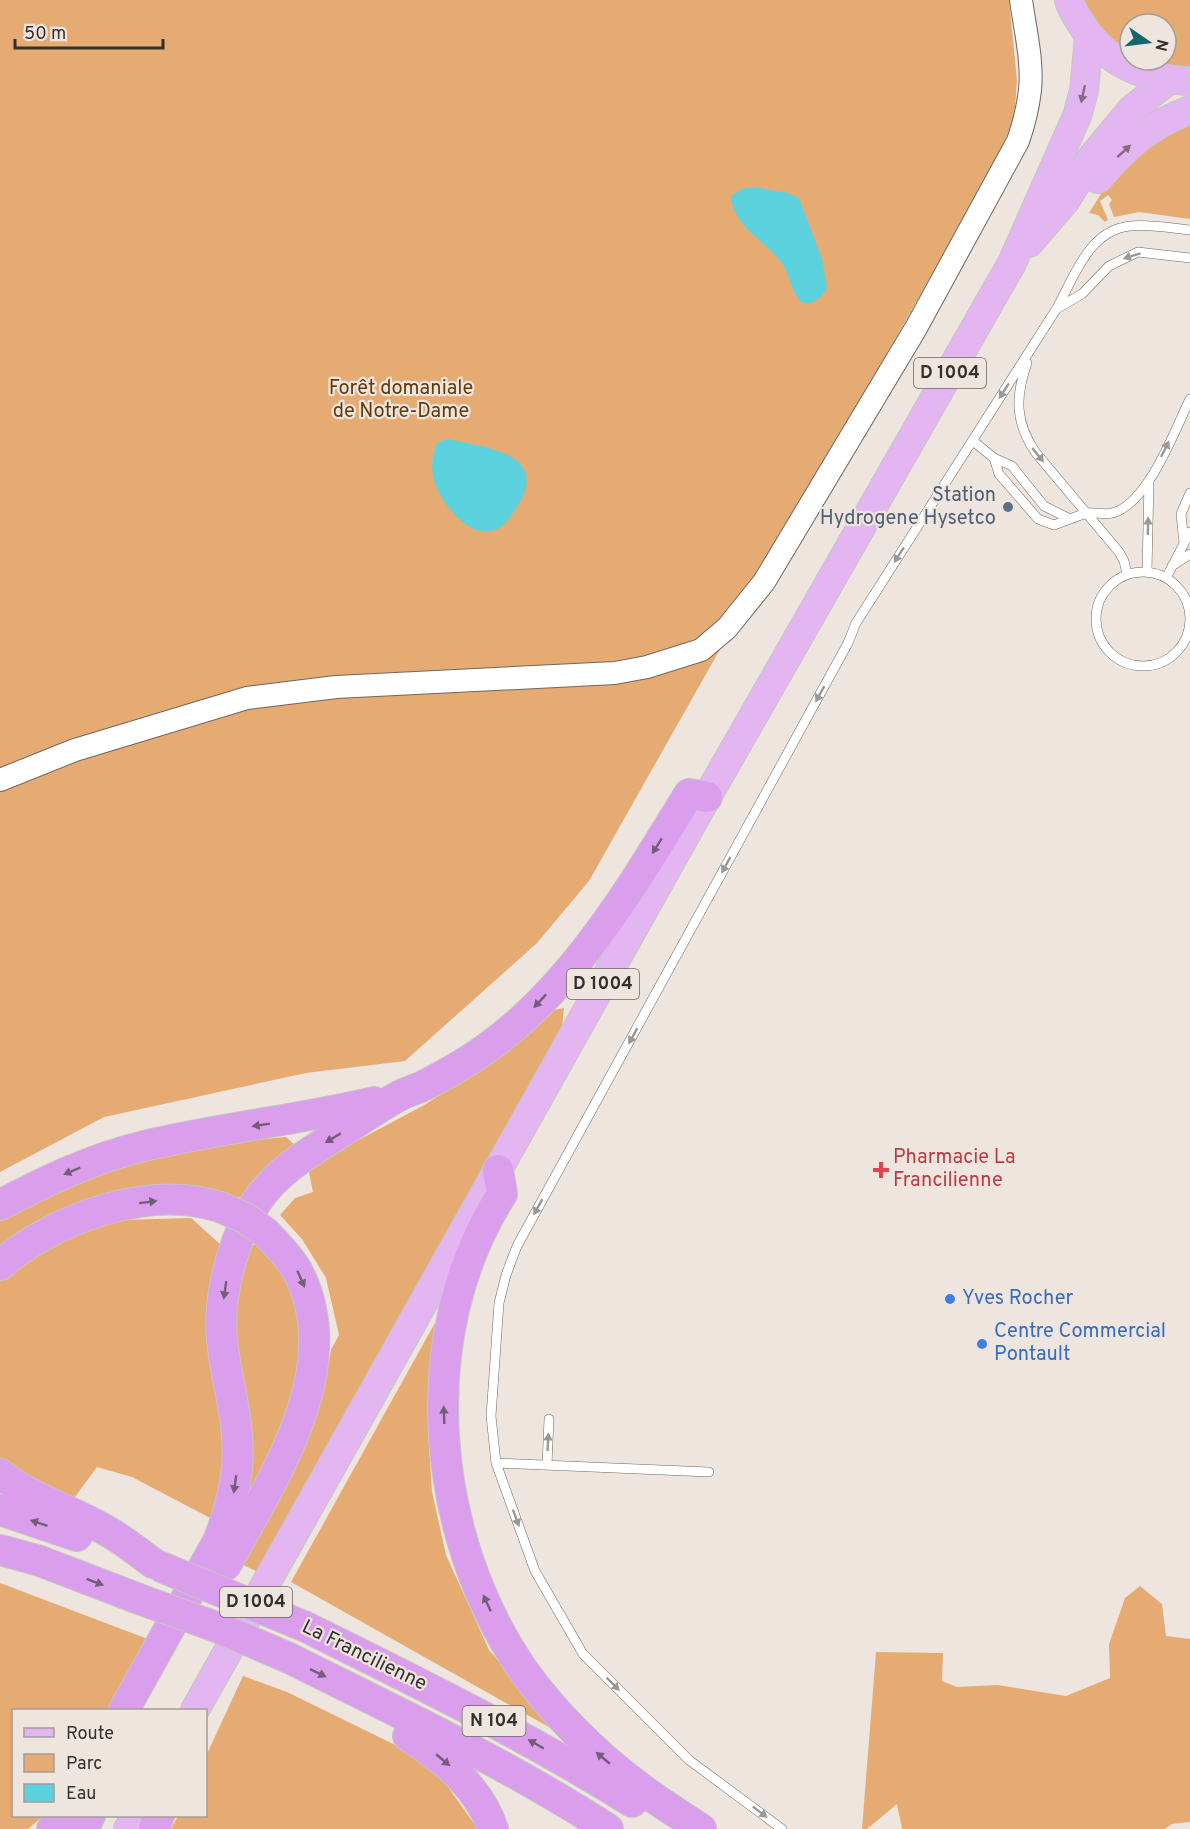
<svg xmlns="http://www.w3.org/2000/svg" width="1190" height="1829" font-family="Overpass,sans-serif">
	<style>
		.green { fill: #e6ab72 }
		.water { fill: #5bd2dd }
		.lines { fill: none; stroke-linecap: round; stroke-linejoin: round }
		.service-casing { stroke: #6e6760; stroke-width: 10 }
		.tertiary-casing { stroke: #6e6760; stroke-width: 24 }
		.primary-casing { stroke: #c6c5c4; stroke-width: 30 }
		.trunk-casing { stroke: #c6c5c4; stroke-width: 32 }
		.service { stroke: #fff; stroke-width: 9 }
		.tertiary { stroke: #fff; stroke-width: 22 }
		.primary { stroke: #e3b6f1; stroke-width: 28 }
		.trunk { stroke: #da9eec; stroke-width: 30 }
		.trunk-bridge-casing { stroke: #c6c5c4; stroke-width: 32; stroke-linecap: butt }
		.trunk-bridge { stroke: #da9eec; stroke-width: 30 }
		.oneway { fill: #836c86 }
		.oneway2 { fill: #9a9896 }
		.oneway3 { fill: #765c7a }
		.service-dot { fill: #5c6f8a; stroke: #eee5de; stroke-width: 2 }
		.health-dot { fill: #e0444e; stroke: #eee5de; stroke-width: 2 }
		.shop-dot { fill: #3f7fe0; stroke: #eee5de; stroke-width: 2 }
		.labels { text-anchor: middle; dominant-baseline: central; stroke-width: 4.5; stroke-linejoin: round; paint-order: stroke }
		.shield { fill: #eee5de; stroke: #6c6663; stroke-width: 1.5 }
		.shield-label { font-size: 18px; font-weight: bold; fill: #34302e }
		.park-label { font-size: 20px; fill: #633a09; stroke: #eee5de }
		.service-label { font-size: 20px; fill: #4e5e75; stroke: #eee5de; text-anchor: end }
		.health-label { font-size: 20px; fill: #be3a42; stroke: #eee5de; text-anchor: start }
		.shop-label { font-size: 20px; fill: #366cbe; stroke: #eee5de; text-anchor: start }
		.street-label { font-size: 20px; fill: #34302e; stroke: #eee5de }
	</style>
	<rect width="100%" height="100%" fill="#eee5de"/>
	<path class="green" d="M0,0H1009L1017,80L1015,108L1012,124L996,161L589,881L537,943L405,1061L306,1073L104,1117L0,1172Z
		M1082,0H1190V68L1167,67L1147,60H1166V24H1130V53L1103,31Z
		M1190,123V219L1139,212L1114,217L1109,204L1112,200L1108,195L1100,201L1108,220L1105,222L1098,215L1089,213L1106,186L1129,159Z
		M564,1008L562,1028L260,1573L239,1563L296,1465L325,1386L331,1350L339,1335L326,1278L302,1239L280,1215L295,1198L313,1192L308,1167L426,1104L489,1063L548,1011Z
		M286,1137L295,1145L250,1199L208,1192L0,1256V1221C88,1165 184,1146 286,1137Z
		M191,1218L221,1245L207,1298L225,1448L214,1520L132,1477L97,1467L72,1501L6,1466L0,1459V1282L9,1270L69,1238L120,1220Z
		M260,1243L287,1275L305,1309V1386L232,1543V1312L247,1247Z
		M436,1321L428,1428L432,1492L446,1555L489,1650L563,1735L291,1582Z
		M0,1583L153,1641L111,1710H14V1816H43L28,1829H0Z
		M1140,1586L1162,1604L1166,1636L1190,1639V1822L1172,1824L1165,1829H902L897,1804L867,1829H862L876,1652L943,1653L942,1681L957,1687L998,1685L1066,1696L1110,1678L1109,1644L1125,1598Z
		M243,1676L287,1692L430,1762L478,1829H171L178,1816H206V1756Z"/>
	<path class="water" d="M754,187L788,193L799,198L822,259L827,288C821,299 815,304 802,303C790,291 791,275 781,262C764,240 733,226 731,196L742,189Z
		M448,439C484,448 552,452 517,507C510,517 504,529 491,531C477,533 468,527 458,518C437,497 425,472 437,443Z"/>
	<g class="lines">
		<g class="service-casing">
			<path id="service" d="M1058,308L1082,294L1109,266L1138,252L1190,258
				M1027,363C1015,397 1015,423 1036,453L1119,552L1124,561L1127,574
				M973,441L994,458L1012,466L1044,506L1070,519C1076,517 1082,514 1088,513C1098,512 1106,516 1116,512C1150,498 1174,432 1190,399
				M994,458L999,474L1038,519L1054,525L1070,519
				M1184,543L1181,514L1190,493
				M1172,566L1190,554
				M1096 619a47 47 0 1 1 94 0a47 47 0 1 1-94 0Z
				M1147,572L1149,481
				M1166,578L1190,532
				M496,1463L709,1472
				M547,1465L549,1419
				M782,1829L689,1760L583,1654L535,1571L496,1463L491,1416L499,1303L506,1275L517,1246L848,643L856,623L1057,308C1074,277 1089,230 1130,226C1150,224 1170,228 1190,230"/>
		</g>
		<g class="tertiary-casing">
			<path id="tertiary" d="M0,780L75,750L247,698L336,687L615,673L647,667L701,650L727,628L764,582L916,328L1018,141C1024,124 1028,107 1030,90C1033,61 1025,29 1021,0"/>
		</g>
		<g class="primary-casing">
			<path id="primary" d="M1069,0C1071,9 1077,17 1082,25C1106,63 1146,80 1190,81
				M1098,179C1126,146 1150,125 1190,110
				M1029,243L1066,200L1092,157L1132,109L1169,80
				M195,1710L707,797L1012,263L1077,116L1084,91L1089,36
				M128,1829L136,1816"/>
		</g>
		<g class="trunk-casing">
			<path id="trunk" d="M498,1170L502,1194C412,1334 430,1535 523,1670C552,1711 594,1753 634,1783C655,1800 679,1814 701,1829
				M0,1205C46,1181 93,1158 144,1146C220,1128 298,1120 374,1102
				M0,1265C55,1218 149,1184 220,1207
				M0,1474C33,1500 72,1510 107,1531C123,1540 138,1552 153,1563
				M0,1510L77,1536
				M0,1550L40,1561L139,1599
				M226,1565C272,1480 348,1369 298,1272C290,1257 277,1245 266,1233
				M306,1627C417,1682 527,1736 632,1802
				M289,1658C397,1712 506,1763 608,1829
				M124,1710L218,1541C228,1516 235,1493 237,1467C241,1427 228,1387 223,1348C216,1302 232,1240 257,1201C276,1173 306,1154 334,1137C356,1123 377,1108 399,1096C406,1092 414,1090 421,1087C445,1075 470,1061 491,1045C576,983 635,882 689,794L707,797
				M408,1736C443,1758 479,1787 493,1829
				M52,1829L62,1816
				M83,1829L90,1816
				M154,1829L159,1816"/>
		</g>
		<use href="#service" class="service"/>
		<use href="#tertiary" class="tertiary"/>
		<use href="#primary" class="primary"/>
		<use href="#trunk" class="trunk"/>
		<g class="trunk-bridge-casing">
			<path id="trunk-bridge" d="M220,1207L245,1218L266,1233
				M159,1566L306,1627
				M139,1599L219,1628L289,1658"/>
		</g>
		<use href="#trunk-bridge" class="trunk-bridge"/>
	</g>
	<defs><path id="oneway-solid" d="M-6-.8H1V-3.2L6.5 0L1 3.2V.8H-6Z" transform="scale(1.5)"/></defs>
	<g class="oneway">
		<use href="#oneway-solid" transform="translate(1083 94) rotate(102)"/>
		<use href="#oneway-solid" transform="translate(1124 151) rotate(-42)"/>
	</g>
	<g class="oneway2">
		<use href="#oneway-solid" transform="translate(1132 256) rotate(163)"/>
		<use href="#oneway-solid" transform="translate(1004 391) rotate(123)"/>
		<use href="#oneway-solid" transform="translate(1165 449) rotate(-64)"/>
		<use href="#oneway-solid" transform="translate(1038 455) rotate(51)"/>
		<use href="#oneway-solid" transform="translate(1148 526) rotate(-89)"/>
		<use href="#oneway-solid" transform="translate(899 555) rotate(123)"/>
		<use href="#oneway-solid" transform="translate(820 694) rotate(119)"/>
		<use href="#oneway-solid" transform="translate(726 865) rotate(119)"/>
		<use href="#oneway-solid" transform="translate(633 1036) rotate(119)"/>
		<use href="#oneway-solid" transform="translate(538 1207) rotate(119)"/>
		<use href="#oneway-solid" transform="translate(548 1442) rotate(-87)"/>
		<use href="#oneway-solid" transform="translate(516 1518) rotate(70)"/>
		<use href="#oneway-solid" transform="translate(613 1684) rotate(45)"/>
		<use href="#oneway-solid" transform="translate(760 1812) rotate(37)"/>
	</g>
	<g class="oneway3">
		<use href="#oneway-solid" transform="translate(657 846) rotate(122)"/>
		<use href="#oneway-solid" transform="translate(540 1001) rotate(133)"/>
		<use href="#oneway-solid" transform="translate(261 1125) rotate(171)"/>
		<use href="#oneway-solid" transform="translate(333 1138) rotate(149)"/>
		<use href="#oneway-solid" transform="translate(72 1171) rotate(157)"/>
		<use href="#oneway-solid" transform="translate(148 1202) rotate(-7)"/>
		<use href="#oneway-solid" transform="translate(301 1279) rotate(66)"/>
		<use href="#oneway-solid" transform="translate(225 1290) rotate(98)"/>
		<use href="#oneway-solid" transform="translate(444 1415) rotate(-92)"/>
		<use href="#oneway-solid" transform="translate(235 1484) rotate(98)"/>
		<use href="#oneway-solid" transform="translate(39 1523) rotate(-162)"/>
		<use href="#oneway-solid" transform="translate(95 1582) rotate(21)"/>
		<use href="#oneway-solid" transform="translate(487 1603) rotate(-115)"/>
		<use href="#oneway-solid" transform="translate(318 1673) rotate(26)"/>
		<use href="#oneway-solid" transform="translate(536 1744) rotate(-150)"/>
		<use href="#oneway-solid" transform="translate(603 1758) rotate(-140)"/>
		<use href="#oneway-solid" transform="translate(443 1760) rotate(40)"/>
	</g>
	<circle class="service-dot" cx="1008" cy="507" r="6"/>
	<path class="health-dot" d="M878 1161h6v6h6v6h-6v6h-6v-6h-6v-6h6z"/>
	<g class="shop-dot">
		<circle cx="950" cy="1299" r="6"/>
		<circle cx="982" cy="1344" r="6"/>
	</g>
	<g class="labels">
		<g class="shield">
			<rect x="914" y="358" width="72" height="30" rx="4.5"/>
			<rect x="567" y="969" width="72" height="30" rx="4.5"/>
			<rect x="220" y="1587" width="72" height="30" rx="4.5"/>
			<rect x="462.5" y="1706" width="63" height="30" rx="4.5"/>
		</g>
		<g class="shield-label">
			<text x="950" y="373">D 1004</text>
			<text x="603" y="984">D 1004</text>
			<text x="256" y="1602">D 1004</text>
			<text x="494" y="1721">N 104</text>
		</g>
		<g class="park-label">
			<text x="401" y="389">Forêt domaniale<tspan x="401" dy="23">de Notre-Dame</tspan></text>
		</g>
		<g class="service-label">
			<text x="996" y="496">Station<tspan x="996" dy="23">Hydrogene Hysetco</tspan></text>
		</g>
		<g class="health-label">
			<text x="893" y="1158">Pharmacie La<tspan x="893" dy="23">Francilienne</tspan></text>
		</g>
		<g class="shop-label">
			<text x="962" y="1299">Yves Rocher</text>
			<text x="994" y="1332">Centre Commercial<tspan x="994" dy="23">Pontault</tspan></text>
		</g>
		<g class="street-label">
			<text transform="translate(364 1656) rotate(26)">La Francilienne</text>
		</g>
	</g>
	<rect x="12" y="1709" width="195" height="108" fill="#eee5de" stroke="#a49d98" stroke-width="1.5"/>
	<rect x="24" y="1728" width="30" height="9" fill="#e3b6f1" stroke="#a49d98" stroke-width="1.5"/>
	<text x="66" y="1739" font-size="18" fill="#34302e">Route</text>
	<rect x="24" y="1754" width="30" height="18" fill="#e6ab72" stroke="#a49d98" stroke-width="1.5"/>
	<text x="66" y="1769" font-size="18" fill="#34302e">Parc</text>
	<rect x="24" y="1784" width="30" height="18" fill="#5bd2dd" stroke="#a49d98" stroke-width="1.5"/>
	<text x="66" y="1799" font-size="18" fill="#34302e">Eau</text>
	<g transform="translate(1148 42) rotate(104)"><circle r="28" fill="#eee5de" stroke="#a49d98" stroke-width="1.5"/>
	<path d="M0-4.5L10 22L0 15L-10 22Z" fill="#17656d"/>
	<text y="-9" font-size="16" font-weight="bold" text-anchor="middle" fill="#34302e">N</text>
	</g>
	<path d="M15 39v9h148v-9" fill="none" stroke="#34302e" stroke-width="3"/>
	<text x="24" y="39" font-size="18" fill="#34302e" stroke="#eee5de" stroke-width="4.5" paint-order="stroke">50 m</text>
</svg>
